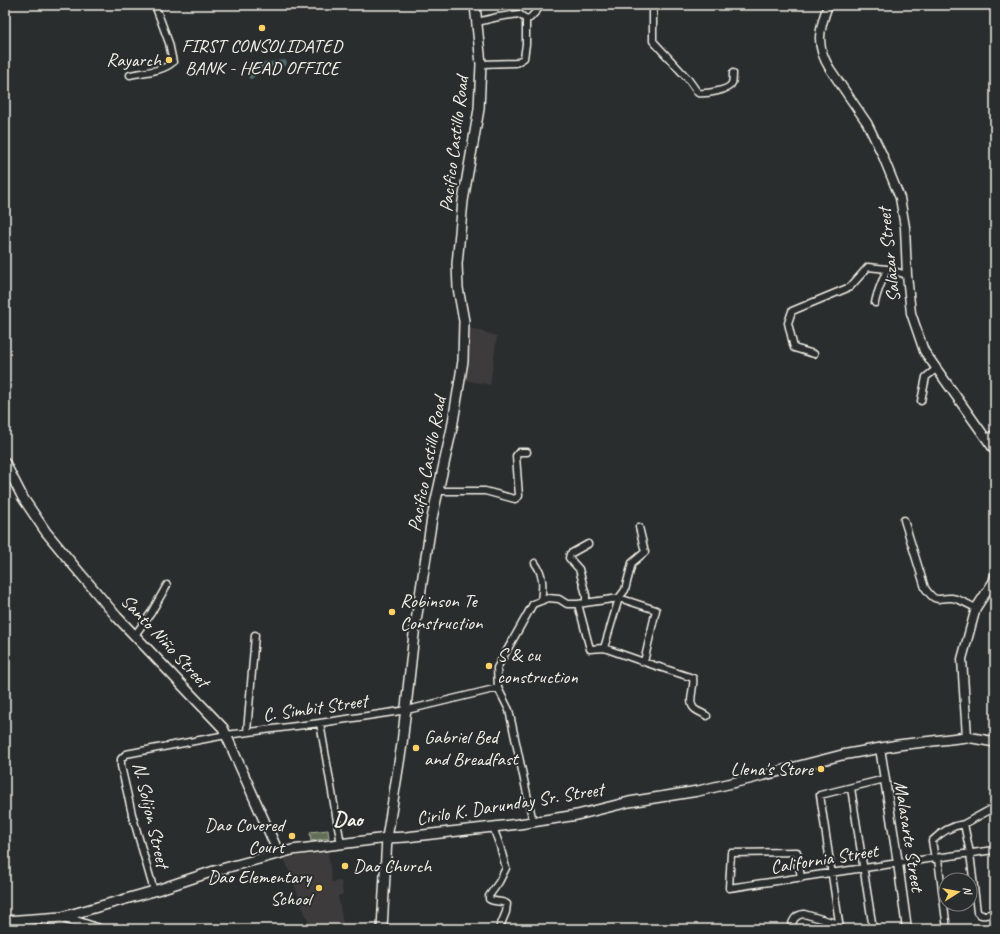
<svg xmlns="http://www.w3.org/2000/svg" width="1000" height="934" font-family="Caveat,sans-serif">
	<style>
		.built { fill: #3d3a3a }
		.green { fill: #626e55; stroke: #abb09e }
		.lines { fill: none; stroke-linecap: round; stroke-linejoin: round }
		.canal { stroke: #4e6c70; stroke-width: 5.5 }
		.minor-casing { stroke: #f4f1e8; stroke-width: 9 }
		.tertiary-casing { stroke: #f4f1e8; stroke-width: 11 }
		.secondary-casing { stroke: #f4f1e8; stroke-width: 12 }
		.minor { stroke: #2a2d2e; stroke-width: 6 }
		.tertiary { stroke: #2a2d2e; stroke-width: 8 }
		.secondary { stroke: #2a2d2e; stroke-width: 9 }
		.poi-dot { fill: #ffd166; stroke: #2a2d2e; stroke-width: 1.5 }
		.labels { text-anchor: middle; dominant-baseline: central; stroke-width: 4; stroke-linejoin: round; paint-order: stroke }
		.poi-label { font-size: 19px; fill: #f4f1e8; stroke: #2a2d2e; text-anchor: end }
		.street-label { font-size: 19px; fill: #f4f1e8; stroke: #2a2d2e }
		.quarter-label { font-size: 21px; font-weight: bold; fill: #f4f1e8; stroke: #2a2d2e }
	</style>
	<rect width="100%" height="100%" fill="#2a2d2e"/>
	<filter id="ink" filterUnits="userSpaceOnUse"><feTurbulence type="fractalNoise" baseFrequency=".025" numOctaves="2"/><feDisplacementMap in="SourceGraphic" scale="8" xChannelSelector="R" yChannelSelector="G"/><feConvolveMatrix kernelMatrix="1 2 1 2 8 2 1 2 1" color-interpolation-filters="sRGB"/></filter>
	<g filter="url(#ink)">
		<path class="built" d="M467,327L497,336L490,385L464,380Z
			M328,852L332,882L341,881L343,894L338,896L344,929H311L284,858Z"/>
		<path class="green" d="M328,830L329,838L311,841L310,832Z"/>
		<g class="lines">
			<path class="canal" d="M251,76L261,66L284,63"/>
			<g class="minor-casing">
				<path id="minor" d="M653,5V41L688,79L698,93C705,94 729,91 732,83C733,80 733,76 733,73
					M526,19L530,18L542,5
					M477,22L498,17L519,14L526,19V44L524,58L516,63L481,64
					M130,75C144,72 162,72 173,62L169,43L155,5
					M875,303C877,291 883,280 887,269
					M814,354L794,348L788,323L792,311L850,287L868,267L887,269L907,275
					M921,401L926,377L936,369
					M986,439L995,433
					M438,491H485L515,499L519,496L516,456L519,452H527
					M904,520L925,588C937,605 937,597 952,598C960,599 969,605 976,608
					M535,563C544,575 543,587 541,601
					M586,602V595L579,569L569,558L570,554L588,544
					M578,604L590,649L604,648
					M135,635L151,613L167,585
					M644,662L656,610L619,598L604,648L644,662L693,678C695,686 688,701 693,707C695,711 703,713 707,716
					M320,723L341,844
					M247,732L255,635
					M851,788L873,929
					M995,807L964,824L970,853L977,912C982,918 989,914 995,912
					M533,822L509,710L498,688L497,668L533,604L548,598L559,599L567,604H578L619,598L625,590L632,563L645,552L639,527
					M493,827L500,846L506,868L499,882L489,896V899C495,903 502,900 507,904L506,912L499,929
					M935,859L932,841C941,832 951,826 964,824
					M938,859L947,929
					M801,878L797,852L731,853L729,888C818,875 906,861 995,850
					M154,891L132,814L121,766V759L126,754L226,735L320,723L407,710L498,688
					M44,929L46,918
					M790,929C793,921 794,915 804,914L839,924
					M840,929L820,795L885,779"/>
			</g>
			<g class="tertiary-casing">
				<path id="tertiary" d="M828,5C819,30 815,45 830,69L867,123L882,154L900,198L905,227L907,275L911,313L924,351L995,451
					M967,737L962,659L976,608L993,582L995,576
					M880,748L898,863L907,929"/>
			</g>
			<g class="secondary-casing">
				<path id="secondary" d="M5,463L23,498L46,532L74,566L117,617L223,728L279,854
					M62,917L154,891L214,871L292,850L387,838L406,837L519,824L577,815L629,802L698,791L749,779L842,755L898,745L967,737L995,742
					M5,921L62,917L98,929
					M382,929L387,838L402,744L414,634L432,518L452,428L463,361L464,321L458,288L457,264L463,201L479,109L481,64L475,5"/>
			</g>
			<use href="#minor" class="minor"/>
			<use href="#tertiary" class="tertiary"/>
			<use href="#secondary" class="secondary"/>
		</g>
	</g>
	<g class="poi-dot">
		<circle cx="262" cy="28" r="4"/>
		<circle cx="169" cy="60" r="4"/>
		<circle cx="392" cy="612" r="4"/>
		<circle cx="489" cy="666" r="4"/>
		<circle cx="416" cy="748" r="4"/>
		<circle cx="821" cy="769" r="4"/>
		<circle cx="292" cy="836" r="4"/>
		<circle cx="345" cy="866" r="4"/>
		<circle cx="319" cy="888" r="4"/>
	</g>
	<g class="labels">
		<g class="poi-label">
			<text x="262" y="46" text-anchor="middle">FIRST CONSOLIDATED<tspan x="262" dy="22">BANK - HEAD OFFICE</tspan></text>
			<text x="161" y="60">Rayarch</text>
			<text x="400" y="601" text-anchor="start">Robinson Te<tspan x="400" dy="22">Construction</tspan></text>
			<text x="497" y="655" text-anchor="start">S &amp; cu<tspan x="497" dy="22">construction</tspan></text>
			<text x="424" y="737" text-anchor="start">Gabriel Bed<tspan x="424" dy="22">and Breadfast</tspan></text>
			<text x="813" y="769">Llena's Store</text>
			<text x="284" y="825">Dao Covered<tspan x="284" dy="22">Court</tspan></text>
			<text x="353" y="866" text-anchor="start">Dao Church</text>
			<text x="311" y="877">Dao Elementary<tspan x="311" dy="22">School</tspan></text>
		</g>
		<g class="street-label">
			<text transform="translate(454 144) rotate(-83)">Pacifico Castillo Road</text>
			<text transform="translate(889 255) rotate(-96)">Salazar Street</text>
			<text transform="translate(427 464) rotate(-79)">Pacifico Castillo Road</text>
			<text transform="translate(165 641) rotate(47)">Santo Niño Street</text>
			<text transform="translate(315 708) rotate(-8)">C. Simbit Street</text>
			<text transform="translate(510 804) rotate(-9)">Cirilo K. Darunday Sr. Street</text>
			<text transform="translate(151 815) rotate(77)">N. Solijon Street</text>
			<text transform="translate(909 836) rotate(81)">Malasarte Street</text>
			<text transform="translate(824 859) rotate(-9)">California Street</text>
		</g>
		<g class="quarter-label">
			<text x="348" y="819">Dao</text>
		</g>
	</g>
	<rect width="1000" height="934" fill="none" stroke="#2a2d2e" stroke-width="20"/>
	<rect x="10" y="10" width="980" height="914" fill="none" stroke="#f4f1e8" stroke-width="1.5" filter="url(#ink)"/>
	<g transform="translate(958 892) rotate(79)"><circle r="19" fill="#2a2d2e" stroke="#7b7b78"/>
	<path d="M0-3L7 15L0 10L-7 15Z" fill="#ffd166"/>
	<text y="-6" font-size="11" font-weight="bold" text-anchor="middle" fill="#f4f1e8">N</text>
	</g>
</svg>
